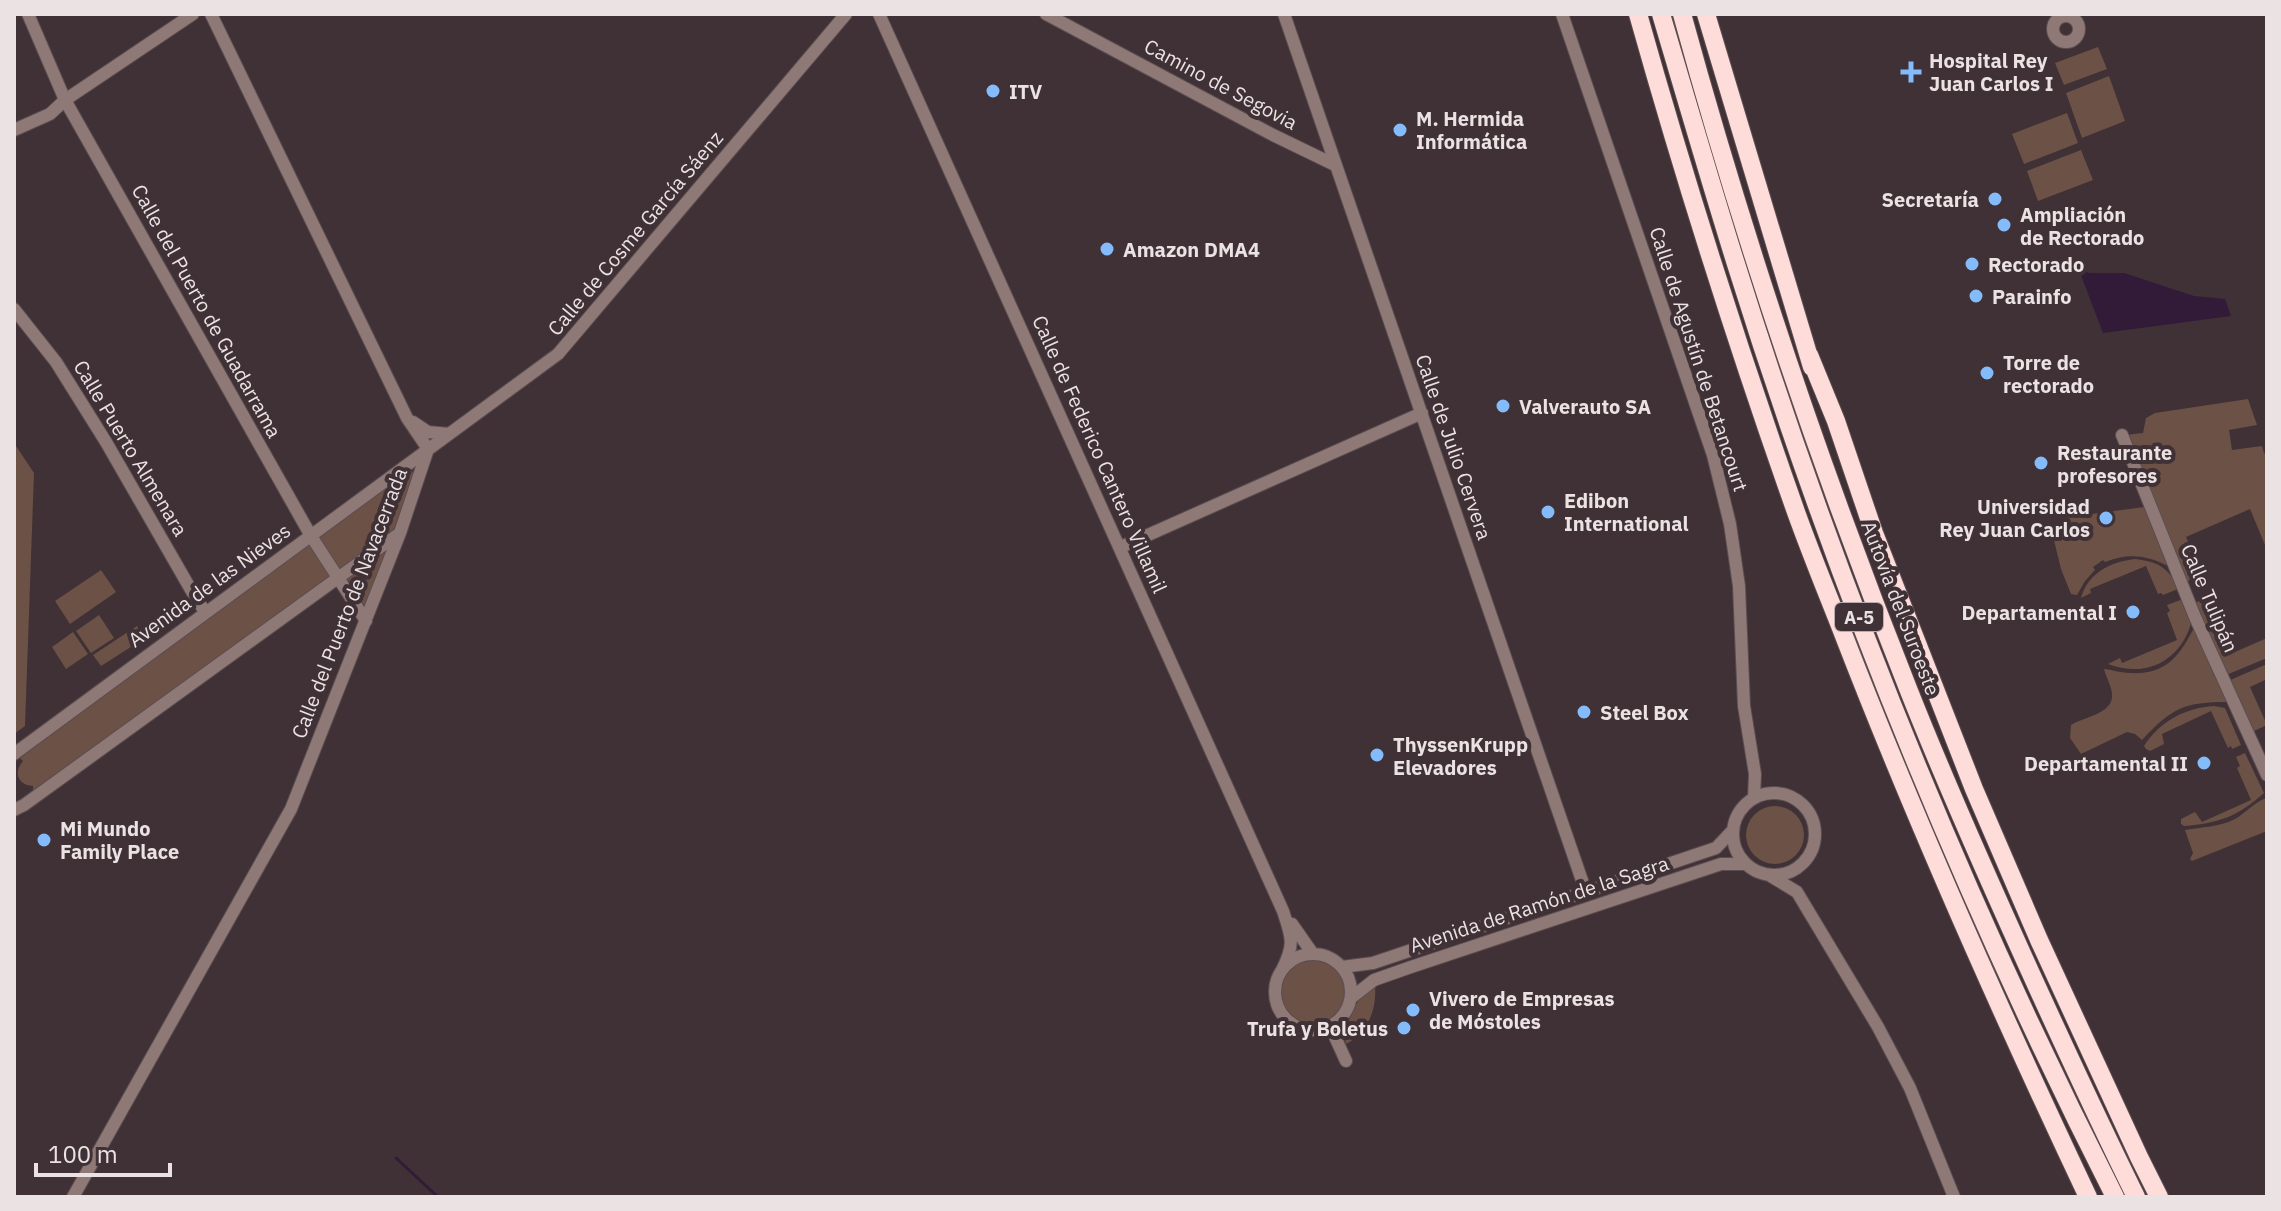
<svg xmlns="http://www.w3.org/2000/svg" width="2281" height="1211" font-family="'IBM Plex Sans',sans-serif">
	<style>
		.green { fill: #6c5146 }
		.water { fill: #311b39 }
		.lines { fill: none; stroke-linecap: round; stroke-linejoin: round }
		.stream { stroke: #311b39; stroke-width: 3 }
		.minor-casing { stroke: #5b4d51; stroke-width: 14 }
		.highway-casing { stroke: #5b4d51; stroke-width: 20 }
		.minor { stroke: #8f7977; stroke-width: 12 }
		.highway { stroke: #fddcda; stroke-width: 18 }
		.poi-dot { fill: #84bcfb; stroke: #3f3135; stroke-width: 3 }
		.labels { text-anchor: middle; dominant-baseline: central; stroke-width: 8; stroke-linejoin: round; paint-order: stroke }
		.shield { fill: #3f3135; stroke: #b7adb0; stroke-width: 2 }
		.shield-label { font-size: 18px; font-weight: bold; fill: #ebe2e4 }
		.poi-label { font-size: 20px; font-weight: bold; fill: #ebe2e4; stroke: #3f3135; text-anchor: start }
		.street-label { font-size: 20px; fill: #ebe2e4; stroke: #3f3135 }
	</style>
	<rect width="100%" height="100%" fill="#3f3135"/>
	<path class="green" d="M2098,47L2107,69L2064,85L2055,63Z
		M2109,76L2125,121L2082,138L2066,93Z
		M2067,113L2078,143L2024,164L2012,134Z
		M2081,150L2093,180L2038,201L2027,171Z
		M2248,399L2257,425L2229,430L2232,450L2262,446L2264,453L2267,455V545H2265L2250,509L2186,537L2201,572L2187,582L2125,435L2143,433L2146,418L2155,413Z
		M14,443L34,473L25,726L14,734Z
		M411,470L416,476L366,609L342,570L33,792V786C18,785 13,773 23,761L18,756Z
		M2144,507L2168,566C2146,555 2128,553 2105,562L2103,560L2093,567L2095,570L2085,581L2077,595L2071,594L2061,569L2051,528L2062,526V518Z
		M2135,559C2158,562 2169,567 2178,589L2163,595L2161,593L2158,594L2146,566L2090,589L2091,593L2081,598C2088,573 2110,562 2135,559Z
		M101,570L116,592L70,624L55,601Z
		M2211,595L2235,652L2267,638V658L2226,675L2195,603Z
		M2183,599L2192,620C2182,660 2147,679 2108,664L2120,658L2122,663L2177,640L2167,613L2170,611L2167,605Z
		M99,615L114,638L91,653L76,631Z
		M137,626L145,638L101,666L93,655Z
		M2195,626L2228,702C2184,702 2172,708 2142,740L2135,734L2127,732L2081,754L2070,738L2071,725C2083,717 2113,714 2112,695C2112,686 2106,678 2104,669C2113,670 2122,673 2130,673C2167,675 2180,655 2195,626Z
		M73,632L88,654L66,669L52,647Z
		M2267,664V679L2250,687L2267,725L2252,732L2228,681Z
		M2214,706L2225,708L2241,745L2232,749L2231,746L2228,748L2211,711L2162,734L2164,744L2150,751L2146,749L2144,746C2160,721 2185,708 2214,706Z
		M2245,753L2264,793C2237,817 2219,823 2184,826L2181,824V819L2195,812L2202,822L2251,800L2237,768L2240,766L2236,757Z
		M2267,798V831L2192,861L2190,859L2193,853L2185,830C2202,827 2219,827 2235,819C2246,813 2255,801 2267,798Z
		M1746 835a29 29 0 1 1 58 0a29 29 0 1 1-58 0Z
		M1281 992a32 32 0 1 1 64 0a32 32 0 1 1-64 0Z
		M1375,986C1377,1009 1368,1033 1346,1044C1343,1029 1347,1024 1353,1011C1360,997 1361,995 1375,986Z"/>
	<path class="water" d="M2079,270L2090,273H2124L2194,296L2225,299L2231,316L2103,333Z"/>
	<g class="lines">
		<path class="stream" d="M396,1158L438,1197"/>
		<g class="minor-casing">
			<path id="minor" d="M28,14L65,100L311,536L366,621
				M211,14L407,418L428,449
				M879,14L1283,911C1292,938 1295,944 1282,970
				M1046,14L1273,135L1335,165
				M1284,14L1586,892
				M1562,14L1713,455L1730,524L1739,586L1744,706L1755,774L1754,798
				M2053 29a13 13 0 1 1 26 0a13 13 0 1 1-26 0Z
				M14,130L50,114L65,100L193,14
				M14,309L56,362L106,442L198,602L206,612
				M413,422L428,432L449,434
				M2122,435L2195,617L2267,775
				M1121,547L1422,413
				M14,754L558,354L846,14
				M1733 834a41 41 0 1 1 82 0a41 41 0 1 1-82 0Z
				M14,810L24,805L400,533
				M1769,875L1797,892L1878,1027L1910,1088L1954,1197
				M1292,924L1313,954
				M1275 992a38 38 0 1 1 76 0a38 38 0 1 1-76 0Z
				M1342,967L1373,963L1716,848L1732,831
				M1351,998L1374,980L1411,967L1721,864H1745
				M1330,1026L1346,1061
				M73,1197L291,809L400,533L428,449"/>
		</g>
		<g class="highway-casing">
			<path id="highway" d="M1638,14C1685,181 1738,348 1796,512C1811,554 1828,595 1844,636C1918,827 2001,1013 2088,1197
				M1661,14C1686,98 1710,181 1736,264C1836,584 1963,898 2115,1197
				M1682,14C1745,244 1821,470 1909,691C1949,792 1993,890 2038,989C2070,1059 2102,1128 2136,1197
				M1706,14L1812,367
				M1809,355L1836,421L1874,533L1974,789L2039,940L2139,1157L2159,1197"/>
		</g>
		<use href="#minor" class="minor"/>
		<use href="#highway" class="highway"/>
	</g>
	<g class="poi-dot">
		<path d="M1907 60h8v8h8v8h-8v8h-8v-8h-8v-8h8z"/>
		<circle cx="993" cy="91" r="8"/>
		<circle cx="1400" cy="130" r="8"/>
		<circle cx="1995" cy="199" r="8"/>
		<circle cx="2004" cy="225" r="8"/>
		<circle cx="1107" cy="249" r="8"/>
		<circle cx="1972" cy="264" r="8"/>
		<circle cx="1976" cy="296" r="8"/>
		<circle cx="1987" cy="373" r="8"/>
		<circle cx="1503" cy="406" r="8"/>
		<circle cx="2041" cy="463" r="8"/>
		<circle cx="1548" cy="512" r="8"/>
		<circle cx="2106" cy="518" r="8"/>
		<circle cx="2133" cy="612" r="8"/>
		<circle cx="1584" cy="712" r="8"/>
		<circle cx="1377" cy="755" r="8"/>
		<circle cx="2204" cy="763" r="8"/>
		<circle cx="44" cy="840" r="8"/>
		<circle cx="1413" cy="1010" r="8"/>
		<circle cx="1404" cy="1028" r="8"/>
	</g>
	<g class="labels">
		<rect class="shield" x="1835" y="603" width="48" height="28" rx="6"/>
		<g class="shield-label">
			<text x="1859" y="617">A-5</text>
		</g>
		<g class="poi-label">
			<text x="1929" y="60">Hospital Rey<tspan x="1929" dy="23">Juan Carlos I</tspan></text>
			<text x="1009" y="91">ITV</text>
			<text x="1416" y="118">M. Hermida<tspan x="1416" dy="23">Informática</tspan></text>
			<text x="1979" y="199" text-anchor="end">Secretaría</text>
			<text x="2020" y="214">Ampliación<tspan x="2020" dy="23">de Rectorado</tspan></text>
			<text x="1123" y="249">Amazon DMA4</text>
			<text x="1988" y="264">Rectorado</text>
			<text x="1992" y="296">Parainfo</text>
			<text x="2003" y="362">Torre de<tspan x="2003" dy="23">rectorado</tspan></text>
			<text x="1519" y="406">Valverauto SA</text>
			<text x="2057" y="452">Restaurante<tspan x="2057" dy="23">profesores</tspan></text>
			<text x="1564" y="500">Edibon<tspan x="1564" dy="23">International</tspan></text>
			<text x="2090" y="506" text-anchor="end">Universidad<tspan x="2090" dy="23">Rey Juan Carlos</tspan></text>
			<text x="2117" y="612" text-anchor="end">Departamental I</text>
			<text x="1600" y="712">Steel Box</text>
			<text x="1393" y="744">ThyssenKrupp<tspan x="1393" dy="23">Elevadores</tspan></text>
			<text x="2188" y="763" text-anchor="end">Departamental II</text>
			<text x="60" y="828">Mi Mundo<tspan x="60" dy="23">Family Place</tspan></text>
			<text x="1429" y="998">Vivero de Empresas<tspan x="1429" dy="23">de Móstoles</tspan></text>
			<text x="1388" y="1028" text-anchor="end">Trufa y Boletus</text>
		</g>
		<g class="street-label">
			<text transform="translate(1221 84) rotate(28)">Camino de Segovia</text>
			<text transform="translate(635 233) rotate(-50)">Calle de Cosme García Sáenz</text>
			<text transform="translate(207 311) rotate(61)">Calle del Puerto de Guadarrama</text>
			<text transform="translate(1699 359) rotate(72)">Calle de Agustín de Betancourt</text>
			<text transform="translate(1454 447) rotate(71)">Calle de Julio Cervera</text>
			<text transform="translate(131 448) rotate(59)">Calle Puerto Almenara</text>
			<text transform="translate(1100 454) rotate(66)">Calle de Federico Cantero Villamil</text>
			<text transform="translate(209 585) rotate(-36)">Avenida de las Nieves</text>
			<text transform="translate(2210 598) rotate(67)">Calle Tulipán</text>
			<text transform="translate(349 603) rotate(-69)">Calle del Puerto de Navacerrada</text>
			<text transform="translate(1901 608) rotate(69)">Autovía del Suroeste</text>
			<text transform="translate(1539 904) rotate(-18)">Avenida de Ramón de la Sagra</text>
		</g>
	</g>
	<rect width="2281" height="1211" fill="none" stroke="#ebe2e4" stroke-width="32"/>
	<path d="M36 1163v12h134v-12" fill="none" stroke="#ebe2e4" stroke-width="4"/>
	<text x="48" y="1163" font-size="24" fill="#ebe2e4" stroke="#3f3135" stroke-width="6" paint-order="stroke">100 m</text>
</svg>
